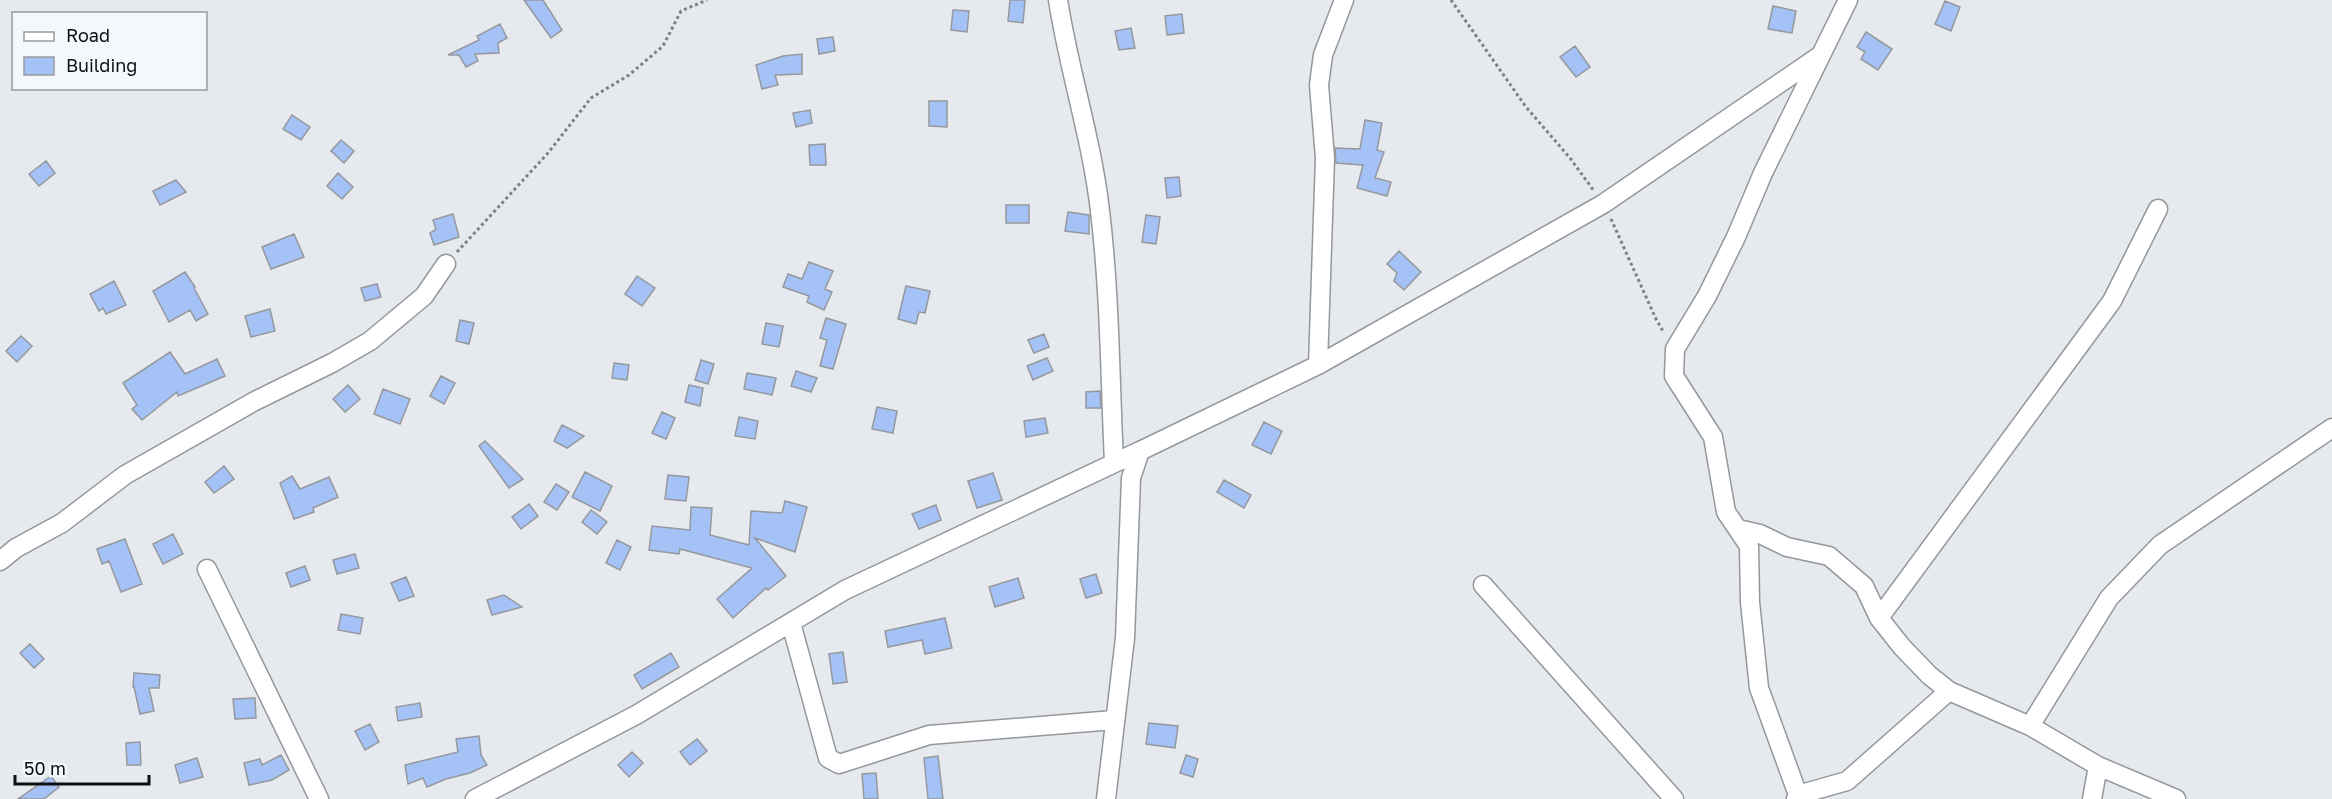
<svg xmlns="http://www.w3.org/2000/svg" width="2332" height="799" font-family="'Golos Text',sans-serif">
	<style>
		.building { fill: #a4c2f5; stroke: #95989d; stroke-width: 1.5 }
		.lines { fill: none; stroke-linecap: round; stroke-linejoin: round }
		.street-casing { stroke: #94979c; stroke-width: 21 }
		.path { stroke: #7e8083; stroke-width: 3; stroke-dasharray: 3 3; stroke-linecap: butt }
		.street { stroke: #fff; stroke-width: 18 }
	</style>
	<rect width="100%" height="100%" fill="#e6e9ee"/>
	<path class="building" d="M524,0H543L562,30L551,38Z
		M1010,0H1025L1023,23L1008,21Z
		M1945,1L1960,7L1951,31L1935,24Z
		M1773,6L1796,11L1792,33L1768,29Z
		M953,10L969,11L967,32L951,30Z
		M1182,14L1184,33L1167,35L1165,16Z
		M500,24L507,38L498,43L499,53L475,54L478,61L466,67L459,55H448L479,40L477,36Z
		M1131,28L1135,48L1119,50L1115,31Z
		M1866,32L1892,49L1878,70L1861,59L1865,52L1857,47Z
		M833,37L835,51L819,54L817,39Z
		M1575,46L1590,67L1576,77L1560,57Z
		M802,54V74L775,75L778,85L762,89L756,65L783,56Z
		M929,101H947V127L929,126Z
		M810,110L812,123L796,127L793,113Z
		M292,115L310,127L301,140L283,129Z
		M1365,120L1382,123L1377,150L1384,152L1375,178L1391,182L1387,196L1357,188L1363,165L1336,163L1335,148L1360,149Z
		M341,140L354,151L344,163L331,151Z
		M825,144L826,165H810L809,145Z
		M46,161L55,173L39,186L29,174Z
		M338,173L353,187L342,199L327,186Z
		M1179,177L1181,196L1167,198L1165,178Z
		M176,180L186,192L160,205L153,191Z
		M1006,205H1029V223H1006Z
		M1068,212L1089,215V234L1065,231Z
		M453,214L459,237L434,245L430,233L436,229L433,220Z
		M1146,215L1160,217L1156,244L1142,242Z
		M294,234L304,257L271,269L262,247Z
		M1399,251L1421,272L1404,290L1394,281L1397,273L1387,264Z
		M809,262L833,271L825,289L832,292L824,310L807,302L809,296L783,287L788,274L802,279Z
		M185,272L195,287L194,288L208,314L196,321L190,310L169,322L153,291Z
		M637,276L655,288L642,306L625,294Z
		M114,281L126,305L106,314L103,308L99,311L90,294Z
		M377,284L381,297L365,301L361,288Z
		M906,286L930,291L925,313L919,312L916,324L898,319Z
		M270,309L275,331L251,337L245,316Z
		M826,318L846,324L833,369L820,366L827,340L820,338Z
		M460,320L474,323L469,344L456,341Z
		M766,323L783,326L779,347L762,344Z
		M1044,334L1049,347L1034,353L1028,340Z
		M21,336L32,346L17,362L6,351Z
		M170,352L185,374L217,359L225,376L178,396L177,392L142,420L132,409L137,405L123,383Z
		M1047,358L1053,371L1033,380L1027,366Z
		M701,360L714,364L708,384L695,380Z
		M614,363L629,365L627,380L612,378Z
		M796,371L817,378L811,392L791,386Z
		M747,373L776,378L772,395L744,389Z
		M441,376L455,383L444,404L430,396Z
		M348,385L360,399L345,412L333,399Z
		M689,385L703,388L700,406L685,402Z
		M383,389L410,399L400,424L374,414Z
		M1100,391L1101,408H1086V392Z
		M877,407L897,411L893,433L872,429Z
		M662,412L675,418L666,439L652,433Z
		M739,417L758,421L755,439L735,436Z
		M1045,418L1048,433L1026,437L1024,421Z
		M1264,422L1282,431L1271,454L1252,445Z
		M562,425L584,436L567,448L554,441Z
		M485,441L523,479L509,488L479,446Z
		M224,466L234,479L214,493L205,482Z
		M585,472L612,486L600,511L572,497Z
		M993,473L1002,500L977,508L968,481Z
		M668,475L689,477L686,501L665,499Z
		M292,476L300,489L329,477L338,497L313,508L314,512L294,519L280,483Z
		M1224,480L1251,495L1244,508L1217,492Z
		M556,484L569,492L557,510L544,502Z
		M785,501L807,507L795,552L755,538L786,576L768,590L766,588L733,618L717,599L752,568L680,549L679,554L649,550L652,526L690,530L691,507L712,508L710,535L749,545L751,511L782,513Z
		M529,504L538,516L521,529L512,517Z
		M936,505L941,520L919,529L912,514Z
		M591,510L607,522L597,534L582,522Z
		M173,534L183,554L163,564L153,544Z
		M125,539L142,584L121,592L109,561L102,564L97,549Z
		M617,540L631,547L620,570L606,563Z
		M355,554L359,568L337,574L333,560Z
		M305,566L310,580L291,587L286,573Z
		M1096,574L1102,593L1086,598L1080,579Z
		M406,577L414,596L399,601L391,583Z
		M1018,578L1024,598L995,607L989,587Z
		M504,595L522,607L492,615L487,600Z
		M341,614L363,618L360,634L338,630Z
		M945,618L952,648L925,654L922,640L888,647L885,631Z
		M30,644L44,659L34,668L20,653Z
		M843,652L847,682L833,684L829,654Z
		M671,653L679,667L642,689L634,675Z
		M134,673L160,675L159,688H149L154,711L140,714L134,687H133Z
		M255,698L256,718L235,719L233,699Z
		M420,703L422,717L398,721L396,707Z
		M1149,723L1178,726L1175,748L1146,744Z
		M370,724L379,742L365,750L355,731Z
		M479,736L481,755L487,765L470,773L446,779L427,787L423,778L408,784L405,765L458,752L456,739Z
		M697,739L707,751L690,765L680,752Z
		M140,742L141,765H127L126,743Z
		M632,752L643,763L629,777L618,765Z
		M281,755L289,770L272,780L249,785L244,763L260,759L262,765Z
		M1186,755L1198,759L1193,777L1180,773Z
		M938,756L943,799H928L924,758Z
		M197,758L203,777L180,783L175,765Z
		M876,773L878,799H864L862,774Z
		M51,776L59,787L44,799H18Z"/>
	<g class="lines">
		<g class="street-casing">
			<path id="street" d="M1058,0C1069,71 1092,140 1100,211C1110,294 1110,379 1114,463
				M1318,365L1325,158L1319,85L1323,55L1344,0
				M1738,529L1760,534L1787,547L1829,556L1864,586L1879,618L1902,647L1929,675L1949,691
				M0,561L16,548L62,523L125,475L253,402L332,363L370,341L424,296L446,264
				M207,569L319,799
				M1483,585L1674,799
				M1879,618L2112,301L2158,209
				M791,623L828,758L839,764L929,735L1114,720
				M2030,726L2109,598L2160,545L2332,428
				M1798,795L1847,781L1949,691L2030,726L2098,766L2176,799
				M475,799L636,715L845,590L1140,451
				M1106,799L1125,638L1131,478L1140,451L1318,365L1603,204L1821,55
				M1796,799L1798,795L1759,688L1750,602L1749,546L1726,512L1713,437L1674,376L1675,349L1707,296L1736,237L1763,173L1848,0
				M2092,799L2098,766"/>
		</g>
		<path class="path" d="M1451,0L1526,107L1570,158L1594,191
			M1611,219L1656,319L1664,333
			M457,252L548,153L591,98L629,75L663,46L681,11L707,0"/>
		<use href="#street" class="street"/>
	</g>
	<rect x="12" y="12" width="195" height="78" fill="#f4f7fc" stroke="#989a9e" stroke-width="1.5"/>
	<rect x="24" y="32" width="30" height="9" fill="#ffffff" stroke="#989a9e" stroke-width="1.5"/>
	<text x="66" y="42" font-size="18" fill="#0e0f10">Road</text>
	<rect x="24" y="57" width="30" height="18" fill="#a4c2f5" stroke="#989a9e" stroke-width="1.5"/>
	<text x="66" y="72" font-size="18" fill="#0e0f10">Building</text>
	<path d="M15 775v9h134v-9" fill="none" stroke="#0e0f10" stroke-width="3"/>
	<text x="24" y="775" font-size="18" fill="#0e0f10" stroke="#f4f7fc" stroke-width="4.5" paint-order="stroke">50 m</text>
</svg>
